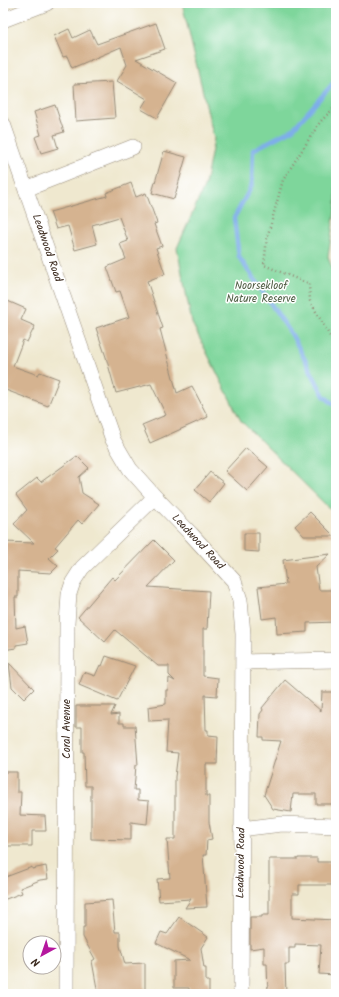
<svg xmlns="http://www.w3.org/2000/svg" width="339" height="997" font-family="Kalam,sans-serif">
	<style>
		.green { fill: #7ed69b; stroke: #5c805c }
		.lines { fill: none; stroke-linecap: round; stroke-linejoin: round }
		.stream { stroke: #7eaee9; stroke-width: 4.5 }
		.building { fill: #d5b390 }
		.minor-casing { stroke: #958976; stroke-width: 16 }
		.path { stroke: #958976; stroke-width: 2.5; stroke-dasharray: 1 3; stroke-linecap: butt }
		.minor { stroke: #fff; stroke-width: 15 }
		.labels { text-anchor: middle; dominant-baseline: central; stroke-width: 3; stroke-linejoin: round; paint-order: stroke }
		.street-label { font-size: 11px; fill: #3b2a1e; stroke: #fff }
		.park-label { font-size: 11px; fill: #4f5e44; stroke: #fff }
	</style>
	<rect width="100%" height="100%" fill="#fff"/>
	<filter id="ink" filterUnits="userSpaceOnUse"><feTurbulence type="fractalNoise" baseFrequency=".025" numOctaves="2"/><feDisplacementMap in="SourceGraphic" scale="8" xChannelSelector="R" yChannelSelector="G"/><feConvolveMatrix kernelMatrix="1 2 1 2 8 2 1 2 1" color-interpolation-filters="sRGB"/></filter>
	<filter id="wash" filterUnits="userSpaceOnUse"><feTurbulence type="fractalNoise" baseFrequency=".012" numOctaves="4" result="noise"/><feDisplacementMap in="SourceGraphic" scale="16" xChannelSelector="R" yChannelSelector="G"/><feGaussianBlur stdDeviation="0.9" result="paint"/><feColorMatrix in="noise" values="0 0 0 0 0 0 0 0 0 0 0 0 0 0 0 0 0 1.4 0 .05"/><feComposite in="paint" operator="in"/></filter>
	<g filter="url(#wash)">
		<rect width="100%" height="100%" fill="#efe8cf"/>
		<path class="green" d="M182,3H336V204L328,257L336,279V515L241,421L192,323L177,248L205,185L214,139Z"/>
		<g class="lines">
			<path class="stream" d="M336,80L293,129L253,150L252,185L234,218L239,257L292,335L324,396L336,406"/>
		</g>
		<g id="blocks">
			<path class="building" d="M156,23L165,49L136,59L177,83L157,118L141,109L147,99L117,81L127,65L121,47L72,68L67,56L63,57L54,36L69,29L73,38L90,30L97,44Z
				M112,82L115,118L76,121L74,84Z
				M55,105L64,132L54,135L58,148L41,153L35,137L41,135L34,112Z
				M164,151L186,157L174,199L152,193Z
				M131,183L136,197L146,193L157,223L154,224L162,246L156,248L165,274L147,281L163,328L160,329L177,393L192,386L208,417L150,443L142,425L166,415L151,384L116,393L106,357L96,328L129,317L120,291L116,292L107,267L126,259L120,244L128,241L119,217L92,225L97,244L75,250L68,226L56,229L50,212L107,196L106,193Z
				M3,299L26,309L21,320L35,326L27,342L23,340L13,366L38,375L40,372L59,379L48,406L3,389Z
				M246,448L268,467L247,491L225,471Z
				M77,456L89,468L79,477L82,493L99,504L82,524L78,520L55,547L58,549L49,558L58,566L51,573L18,571V597H15L16,628L25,626L28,643L16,645V648L3,650V542L34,543L14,524L27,510L16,495L37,478L41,482Z
				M210,472L224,483L209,502L195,490Z
				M310,512L334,536H304L295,526Z
				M244,533H259V552L244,551Z
				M154,540L174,560L148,587L209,591L207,629H203V676L218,678L217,696L205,695L206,730H208V735L218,736L217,764H206V796H209V822L212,839L207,840L206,855H203L207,907L185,908L191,899L159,901L157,879L170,878L167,839H175V777L178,753L166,752L168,720L149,721L148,707L166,704V690H168L169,678L175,681L169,675V666H158L115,630L105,642L78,617L112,577L115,580Z
				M330,554L316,567L319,590H336V622L307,623V632L277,634L276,617L262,619L258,587L286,584L283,560Z
				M106,656L135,666L117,701L79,685L84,672L95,676L100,665L102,666Z
				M9,663L34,689L24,699L12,687Z
				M285,680L321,711L322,692H336V804H316V794H293L291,812L273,809L264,795L281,741L263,740V737H259L260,714L263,710L262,708Z
				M76,706H115L111,715L119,714V723H124V726H135L138,765H136L134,790H138V800L149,801L147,824L131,822V840L91,839V786H85L84,752H82V727H76Z
				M3,772H17V792H21L20,815L45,816L46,831H32V846H3Z
				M298,858H317V862H336V885H299V894H292V918L336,920V975L319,974L321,945L295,944V948H289V964H285L286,994H268L267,964H264V947L250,949V917H262V915H269V859H298Z
				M46,866L48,879L40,880L20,888L22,893L3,900V878L32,867V869Z
				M112,900L115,932H120V946L125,964L145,963V994H98L92,961L95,959L83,937V927H85V902Z
				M179,917L208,937L201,948L204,968H206V981H209V994H189V988H174V961L190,960L156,943L161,932L167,934Z"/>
		</g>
	</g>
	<g filter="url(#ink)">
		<use href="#blocks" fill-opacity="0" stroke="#958976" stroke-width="1"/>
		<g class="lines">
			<g class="minor-casing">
				<path id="minor" d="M3,20L47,3
					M3,124L113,440L130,469L155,497L191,534L234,581L240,600L243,634L241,994
					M26,189L133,147
					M243,662L336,660
					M241,829L282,824L336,826
					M66,994L67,624L69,594L73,582L82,568L155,497"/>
			</g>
			<path class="path" d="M336,106L320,122L283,180L267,238L264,265L309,284L310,301L336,347"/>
			<use href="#minor" class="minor"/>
		</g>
	</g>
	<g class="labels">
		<g class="street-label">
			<text transform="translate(47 248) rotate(71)">Leadwood Road</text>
			<text transform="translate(198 542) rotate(47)">Leadwood Road</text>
			<text transform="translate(67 729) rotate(-90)">Coral Avenue</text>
			<text transform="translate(241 863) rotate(-89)">Leadwood Road</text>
		</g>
		<g class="park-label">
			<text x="261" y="286">Noorsekloof<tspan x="261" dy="13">Nature Reserve</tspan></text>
		</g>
	</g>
	<rect width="339" height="997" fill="none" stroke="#fff" stroke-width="16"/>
	<g transform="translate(42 955) rotate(220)"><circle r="19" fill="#ffffff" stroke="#b1aaa5"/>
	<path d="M0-3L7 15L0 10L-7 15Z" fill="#b5179e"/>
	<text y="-6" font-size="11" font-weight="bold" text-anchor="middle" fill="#3b2a1e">N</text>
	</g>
</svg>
